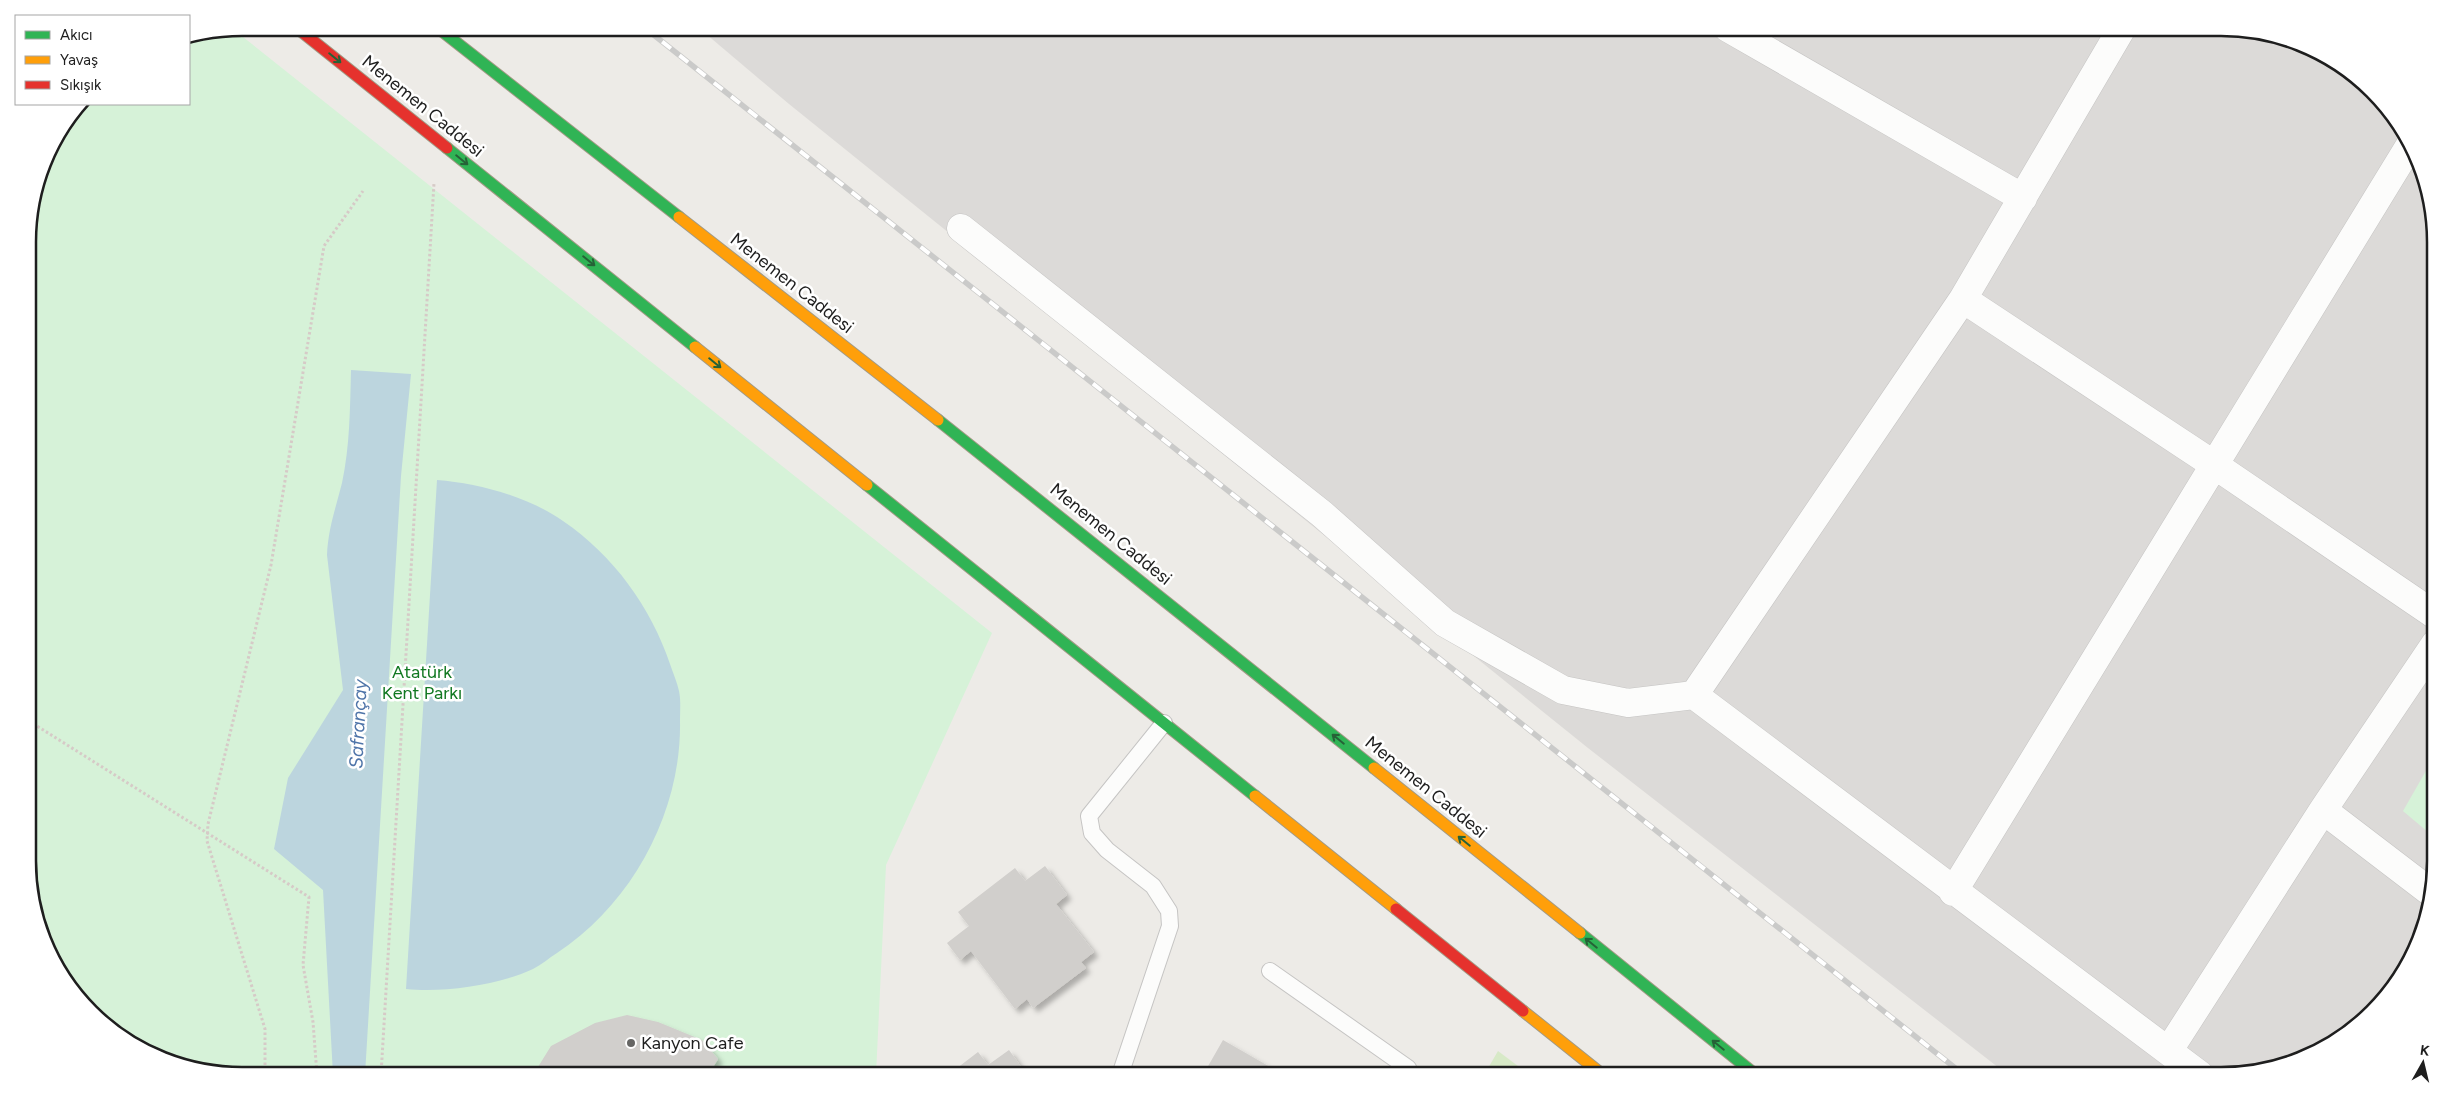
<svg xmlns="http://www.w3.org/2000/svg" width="2463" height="1103" font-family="Figtree,sans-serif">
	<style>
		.residential { fill: #dcdad8 }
		.grass { fill: #d7e9c7 }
		.park { fill: #d6f2d8 }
		.water { fill: #bcd5de }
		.building { fill: #d1cfcc; filter: url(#shadow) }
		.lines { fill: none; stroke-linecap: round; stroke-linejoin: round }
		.lane-casing { stroke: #c5c4c3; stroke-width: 18 }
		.street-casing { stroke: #c5c4c3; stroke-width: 29 }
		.fast-casing { stroke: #a29a85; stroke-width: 13 }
		.slow-casing { stroke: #a29a85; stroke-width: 13 }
		.jam-casing { stroke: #a29a85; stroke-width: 13 }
		.path { stroke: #d6cac7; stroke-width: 3; stroke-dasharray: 2.5 2.5; stroke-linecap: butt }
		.lane { stroke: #fcfcfb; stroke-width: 16 }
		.street { stroke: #fcfcfb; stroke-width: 28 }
		.fast { stroke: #30b455; stroke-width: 11 }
		.slow { stroke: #ff9f0a; stroke-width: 11 }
		.jam { stroke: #e5322d; stroke-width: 11 }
		.rail-casing { stroke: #cacac9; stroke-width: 5.5 }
		.rail { stroke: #fff; stroke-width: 4; stroke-dasharray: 11; stroke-linecap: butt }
		.oneway { stroke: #266237 }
		.poi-dot { fill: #666664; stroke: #fff; stroke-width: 2 }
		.labels { text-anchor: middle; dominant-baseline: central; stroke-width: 5; stroke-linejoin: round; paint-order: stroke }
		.street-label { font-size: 18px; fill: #1e1e1e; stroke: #fff }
		.park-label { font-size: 18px; fill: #117821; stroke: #fff }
		.poi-label { font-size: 18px; fill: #1e1e1e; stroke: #fff; text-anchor: start }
		.water-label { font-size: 19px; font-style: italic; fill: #4f75a9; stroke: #fff }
		.rim { fill: none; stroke: #1e1e1e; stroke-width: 2.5 }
	</style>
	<defs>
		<filter id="shadow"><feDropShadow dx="4.5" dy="4.5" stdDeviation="2.5" flood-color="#0004"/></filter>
	</defs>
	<rect width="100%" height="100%" fill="#edebe7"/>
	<path class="residential" d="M699,28H2221L2303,44L2352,72L2391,112L2419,160L2434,215L2435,861L2419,943L2382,1002L2340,1039L2290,1064L2234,1075H2008L1588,748L789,104Z"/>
	<path class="grass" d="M1498,1051L1530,1075H1484Z"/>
	<path class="park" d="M233,29L992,633L886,865L876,1075H242L160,1059L111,1031L72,991L44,943L29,889L28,228L50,148L83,104H189V38Z
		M2435,755V838L2403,811Z"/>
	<path class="water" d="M351,370L411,374L401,476L365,1075H333L323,890L274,849L288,778L343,690L327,555C328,529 336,507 342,483C350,446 350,408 351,370Z
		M437,480C478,483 529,497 563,521C613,555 651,607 670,664C673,673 677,682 679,691C681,700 680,711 680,720C682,811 633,903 557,953C549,958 541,965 533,969C499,985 444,993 406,989Z"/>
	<path class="building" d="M1045,866L1067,895L1056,904L1094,952L1081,962L1086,968L1033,1008L1027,999L1015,1009L971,951L960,960L947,943L969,926L958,912L1015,868L1025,881Z
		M627,1015L658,1022L702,1040L718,1059L708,1075H533L551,1046L595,1023Z
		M1223,1040L1284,1075H1203Z
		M1009,1050L1027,1075H948L978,1052L988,1065Z"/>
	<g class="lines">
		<g class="lane-casing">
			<path id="lane" d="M1270,971L1408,1068L1411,1075
				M1120,1075L1170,926L1169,911L1153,886L1107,850L1092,833L1089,816L1164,723"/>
		</g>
		<g class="street-casing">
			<path id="street" d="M1728,28L2023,198
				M961,228L1322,514L1445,623L1563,690L1628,703L1694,695L2200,1075
				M1963,299L2213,464L2435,615
				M1694,695L1963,299L2122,28
				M2323,810L2429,891
				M1953,892L2410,145
				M2169,1050L2323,810L2435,644"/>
		</g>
		<g class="fast-casing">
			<path id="fast" d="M438,28L679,217
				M447,148L695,347
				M938,420L1374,768
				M867,485L1255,796
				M1580,933L1756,1075"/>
		</g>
		<g class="slow-casing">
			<path id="slow" d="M679,217L938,420
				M695,347L867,485
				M1374,768L1580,933
				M1255,796L1396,909
				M1523,1011L1603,1075"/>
		</g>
		<g class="jam-casing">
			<path id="jam" d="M297,28L447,148
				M1396,909L1523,1011"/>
		</g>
		<path class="path" d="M29,721L309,897L303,965L313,1022L317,1075
			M265,1075V1029L207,841L208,824L271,565L324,246L363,191
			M381,1075L434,183"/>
		<use href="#lane" class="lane"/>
		<use href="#street" class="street"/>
		<use href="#fast" class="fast"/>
		<use href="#slow" class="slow"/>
		<use href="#jam" class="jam"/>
		<g class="rail-casing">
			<path id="rail" d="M645,28L1964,1075"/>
		</g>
		<use href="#rail" class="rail"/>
	</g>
	<defs><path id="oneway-shaft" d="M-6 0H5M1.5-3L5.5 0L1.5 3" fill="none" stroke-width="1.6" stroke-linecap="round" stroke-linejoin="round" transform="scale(1.25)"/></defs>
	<g class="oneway">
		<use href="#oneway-shaft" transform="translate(335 58) rotate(39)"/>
		<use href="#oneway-shaft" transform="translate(462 160) rotate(39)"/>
		<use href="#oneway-shaft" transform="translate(589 261) rotate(39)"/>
		<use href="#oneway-shaft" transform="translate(715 363) rotate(39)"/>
		<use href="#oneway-shaft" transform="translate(1338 739) rotate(-141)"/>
		<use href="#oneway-shaft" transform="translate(1464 841) rotate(-141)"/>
		<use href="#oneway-shaft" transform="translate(1591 943) rotate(-141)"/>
		<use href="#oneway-shaft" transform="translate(1718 1045) rotate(-141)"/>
	</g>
	<circle class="poi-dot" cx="631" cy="1043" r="5"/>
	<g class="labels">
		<g class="street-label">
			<text transform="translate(423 106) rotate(39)">Menemen Caddesi</text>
			<text transform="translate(792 283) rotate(38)">Menemen Caddesi</text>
			<text transform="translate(1111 534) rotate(39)">Menemen Caddesi</text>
			<text transform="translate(1426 787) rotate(39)">Menemen Caddesi</text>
		</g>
		<g class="park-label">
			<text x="422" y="672">Atatürk<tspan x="422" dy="21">Kent Parkı</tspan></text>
		</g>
		<g class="poi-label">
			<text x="641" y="1043">Kanyon Cafe</text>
		</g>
		<g class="water-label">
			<text transform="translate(358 724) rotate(-87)">Safrançay</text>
		</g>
	</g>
	<path d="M0 0H2463V1103H0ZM242 36H2221A206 206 0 0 1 2427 242V861A206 206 0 0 1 2221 1067H242A206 206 0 0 1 36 861V242A206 206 0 0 1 242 36Z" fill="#fff" fill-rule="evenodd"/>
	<path class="rim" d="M242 36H2221A206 206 0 0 1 2427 242V861A206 206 0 0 1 2221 1067H242A206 206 0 0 1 36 861V242A206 206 0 0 1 242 36Z"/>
	<rect x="15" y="15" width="175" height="90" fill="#ffffff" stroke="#a5a5a5"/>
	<rect x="25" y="31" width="25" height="8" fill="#30b455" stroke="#a5a5a5"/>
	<text x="60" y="40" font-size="15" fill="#1e1e1e">Akıcı</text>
	<rect x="25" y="56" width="25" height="8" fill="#ff9f0a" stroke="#a5a5a5"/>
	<text x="60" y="65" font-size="15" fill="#1e1e1e">Yavaş</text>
	<rect x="25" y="81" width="25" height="8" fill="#e5322d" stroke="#a5a5a5"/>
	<text x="60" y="90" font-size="15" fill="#1e1e1e">Sıkışık</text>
	<g transform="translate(2423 1063) rotate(8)" stroke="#ffffff" stroke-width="4" paint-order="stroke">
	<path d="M0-4L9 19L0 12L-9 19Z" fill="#1e1e1e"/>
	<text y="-8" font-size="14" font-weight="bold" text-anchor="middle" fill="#1e1e1e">K</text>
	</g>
</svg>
